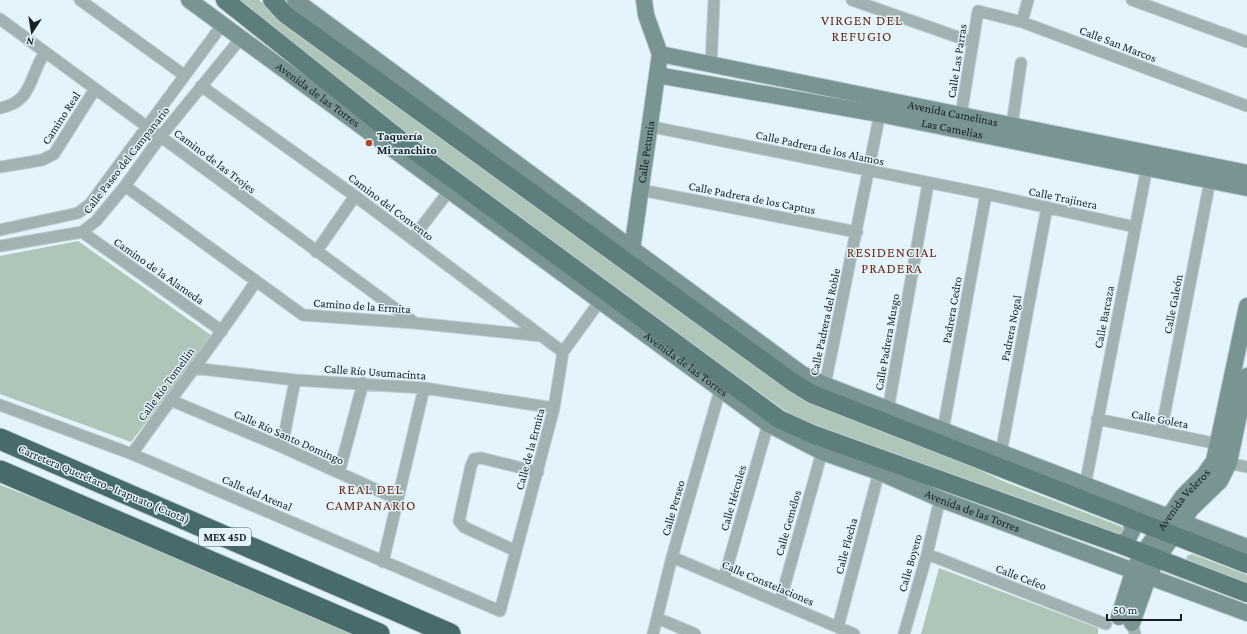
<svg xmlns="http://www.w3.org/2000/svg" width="1247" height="634" font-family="'Crimson Pro',serif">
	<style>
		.green { fill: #aec5b8 }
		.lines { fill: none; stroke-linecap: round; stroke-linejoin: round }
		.street-casing { stroke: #beced5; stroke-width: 13 }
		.secondary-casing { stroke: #beced5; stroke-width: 18 }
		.primary-casing { stroke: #beced5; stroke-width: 20 }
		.highway-casing { stroke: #beced5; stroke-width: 23 }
		.street { stroke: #a1b2b2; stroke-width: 11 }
		.secondary { stroke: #7a9493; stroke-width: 16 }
		.primary { stroke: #5e7e7d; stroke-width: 18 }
		.highway { stroke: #466b6a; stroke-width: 21 }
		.poi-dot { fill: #af4823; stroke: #e3f4fc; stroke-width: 1.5 }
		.labels { text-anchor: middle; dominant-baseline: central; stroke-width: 3; stroke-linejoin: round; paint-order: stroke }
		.shield { fill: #e3f4fc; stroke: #535f65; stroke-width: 1 }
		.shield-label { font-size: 11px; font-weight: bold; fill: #151f24 }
		.street-label { font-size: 12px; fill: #151f24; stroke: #e3f4fc }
		.poi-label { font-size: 12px; font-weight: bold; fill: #151f24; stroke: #e3f4fc; text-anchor: start }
		.quarter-label { font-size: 14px; letter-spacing: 1px; fill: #6c2b14; stroke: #e3f4fc }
	</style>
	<rect width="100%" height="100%" fill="#e3f4fc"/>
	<path class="green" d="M238,0H259L546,211L956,459L1003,481L1120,526L1125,529V533L1119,537L1026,501L809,424L784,410L353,97L246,4Z
		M78,241L212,336L131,442L0,394V256Z
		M0,485L146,541L362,634H0Z
		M1192,554L1247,575V585L1188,561L1186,559L1187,556Z
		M939,568L1098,628V634H921Z"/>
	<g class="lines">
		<g class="street-casing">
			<path id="street" d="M80,0L184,75
				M852,0L972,42
				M1132,0L1247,42
				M0,19L415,323
				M1022,22L1028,0
				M711,65L714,0
				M201,86L355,196L563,352
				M0,108C33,102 29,76 45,52
				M961,115L978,11L1022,22L1247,106
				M1012,125L1021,63
				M648,126L986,194L1135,227
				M0,167L42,160L54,154L95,89
				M125,186L303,315L415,323L542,336
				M641,190L857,232
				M0,230L78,213L90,204L222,25
				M82,232L222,331
				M412,239L449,191
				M0,246L82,232L96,221L125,186L161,136L241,38
				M316,252L355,196
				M193,368L295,380L424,388L554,408
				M825,385L881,108
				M170,400L282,447L397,499
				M0,405L132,454L500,611L554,408L563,352L600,301
				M888,410L928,184
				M1097,419L1218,444
				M943,430L986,194
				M1161,432L1210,181
				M282,447L295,380
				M1001,453L1047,207
				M132,454C173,395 217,340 256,281
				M1222,462L1247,467
				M339,473L363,383
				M1085,486L1148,162
				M516,551L464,527L459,521L471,466L474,459L481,458L538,472
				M927,554L1106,624
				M672,557L854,634
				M383,562L424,388
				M724,578L768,424
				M780,602L822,452
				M657,618L695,634
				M1127,619L1132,623L1135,634
				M838,627L879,472
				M653,634L672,557L720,390
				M904,634L927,554L940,499"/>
		</g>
		<g class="secondary-casing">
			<g id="secondary">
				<path id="s1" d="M189,0L768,424L822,452L879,472L940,499L1247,613"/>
				<path d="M295,0L802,374L825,385L1247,547"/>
				<path id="s2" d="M660,54L1247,173"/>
				<path id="s3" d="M657,75L879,114L1247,188"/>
				<path id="s4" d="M632,250L660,54L646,15L644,0"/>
				<path d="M1119,544L1128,539L1133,529L1129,518"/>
				<path id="s5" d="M1119,617L1134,569L1143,553L1183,496L1204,475L1214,461L1247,306"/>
				<path d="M1132,623L1149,575L1158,558L1191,509L1220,481L1229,463L1247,376"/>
			</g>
		</g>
		<g class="primary-casing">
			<path id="primary" d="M225,0L412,149L779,419L812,434L1119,544L1247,593
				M272,0L285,14L791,381L812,394L1247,564"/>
		</g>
		<g class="highway-casing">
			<path id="highway" d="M0,439L450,634
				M0,471L379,634"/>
		</g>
		<use href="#street" class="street"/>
		<use href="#secondary" class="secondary"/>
		<use href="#primary" class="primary"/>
		<use href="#highway" class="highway"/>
	</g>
	<circle class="poi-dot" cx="369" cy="143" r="4"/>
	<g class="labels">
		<rect class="shield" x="199" y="528" width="52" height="18" rx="3"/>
		<g class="shield-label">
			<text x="225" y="537">MEX 45D</text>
		</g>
		<g class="street-label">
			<text transform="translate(1118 44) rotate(21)">Calle San Marcos</text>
			<text transform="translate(957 61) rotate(-81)">Calle Las Parras</text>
			<text stroke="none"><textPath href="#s1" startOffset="160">Avenida de las Torres</textPath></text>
			<text stroke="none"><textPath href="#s2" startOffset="299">Avenida Camelinas</textPath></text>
			<text transform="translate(61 118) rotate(-57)">Camino Real</text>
			<text stroke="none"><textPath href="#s3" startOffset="300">Las Camelias</textPath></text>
			<text transform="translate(820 148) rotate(12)">Calle Padrera de los Alamos</text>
			<text stroke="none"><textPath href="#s4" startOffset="99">Calle Petunia</textPath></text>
			<text transform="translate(126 160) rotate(-52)">Calle Paseo del Campanario</text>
			<text transform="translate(215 161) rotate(37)">Camino de las Trojes</text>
			<text transform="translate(752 198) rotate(11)">Calle Padrera de los Captus</text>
			<text transform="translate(1063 198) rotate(12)">Calle Trajinera</text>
			<text transform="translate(391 207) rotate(37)">Camino del Convento</text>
			<text transform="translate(159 271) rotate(35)">Camino de la Alameda</text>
			<text transform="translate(1173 304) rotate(-79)">Calle Galeón</text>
			<text transform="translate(362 306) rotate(4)">Camino de la Ermita</text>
			<text transform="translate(952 310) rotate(-80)">Padrera Cedro</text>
			<text transform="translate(1104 317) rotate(-79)">Calle Barcaza</text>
			<text transform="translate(825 322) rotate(-78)">Calle Padrera del Roble</text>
			<text transform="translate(1011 328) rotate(-79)">Padrera Nogal</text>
			<text transform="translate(887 342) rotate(-80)">Calle Padrera Musgo</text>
			<text stroke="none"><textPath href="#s1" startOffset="616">Avenida de las Torres</textPath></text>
			<text transform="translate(375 372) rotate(4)">Calle Río Usumacinta</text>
			<text transform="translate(166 384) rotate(-54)">Calle Río Tomellin</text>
			<text transform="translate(1160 419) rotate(11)">Calle Goleta</text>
			<text transform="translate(289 437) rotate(24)">Calle Río Santo Domingo</text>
			<text transform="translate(530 449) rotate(-75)">Calle de la Ermita</text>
			<text transform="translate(104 484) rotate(23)">Carretera Querétaro - Irapuato (Cuota)</text>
			<text transform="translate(257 493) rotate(23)">Calle del Arenal</text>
			<text transform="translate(733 498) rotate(-74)">Calle Hércules</text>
			<text stroke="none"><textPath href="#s5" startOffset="136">Avenida Veleros</textPath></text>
			<text transform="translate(673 508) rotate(-74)">Calle Perseo</text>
			<text stroke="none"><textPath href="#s1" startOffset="940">Avenida de las Torres</textPath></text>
			<text transform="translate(788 523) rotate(-74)">Calle Gemélos</text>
			<text transform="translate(846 546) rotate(-75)">Calle Flecha</text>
			<text transform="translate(910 563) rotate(-74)">Calle Boyero</text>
			<text transform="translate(1021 577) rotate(21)">Calle Cefeo</text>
			<text transform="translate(768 583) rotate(23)">Calle Constelaciones</text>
		</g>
		<g class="poi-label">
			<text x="377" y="136">Taquería<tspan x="377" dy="14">Mi ranchito</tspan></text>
		</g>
		<g class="quarter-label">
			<text x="862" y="20">VIRGEN DEL<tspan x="862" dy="16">REFUGIO</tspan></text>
			<text x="892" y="252">RESIDENCIAL<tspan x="892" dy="16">PRADERA</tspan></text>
			<text x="371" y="489">REAL DEL<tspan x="371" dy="16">CAMPANARIO</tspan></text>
		</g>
	</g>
	<g transform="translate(32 32) rotate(192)" stroke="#e3f4fc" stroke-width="3" paint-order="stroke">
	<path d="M0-3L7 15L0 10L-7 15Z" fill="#151f24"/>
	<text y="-6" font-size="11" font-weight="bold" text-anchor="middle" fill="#151f24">N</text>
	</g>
	<path d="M1107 614v6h74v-6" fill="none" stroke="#151f24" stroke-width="2"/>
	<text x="1113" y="614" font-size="12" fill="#151f24" stroke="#e3f4fc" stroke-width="3" paint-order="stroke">50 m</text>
</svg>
